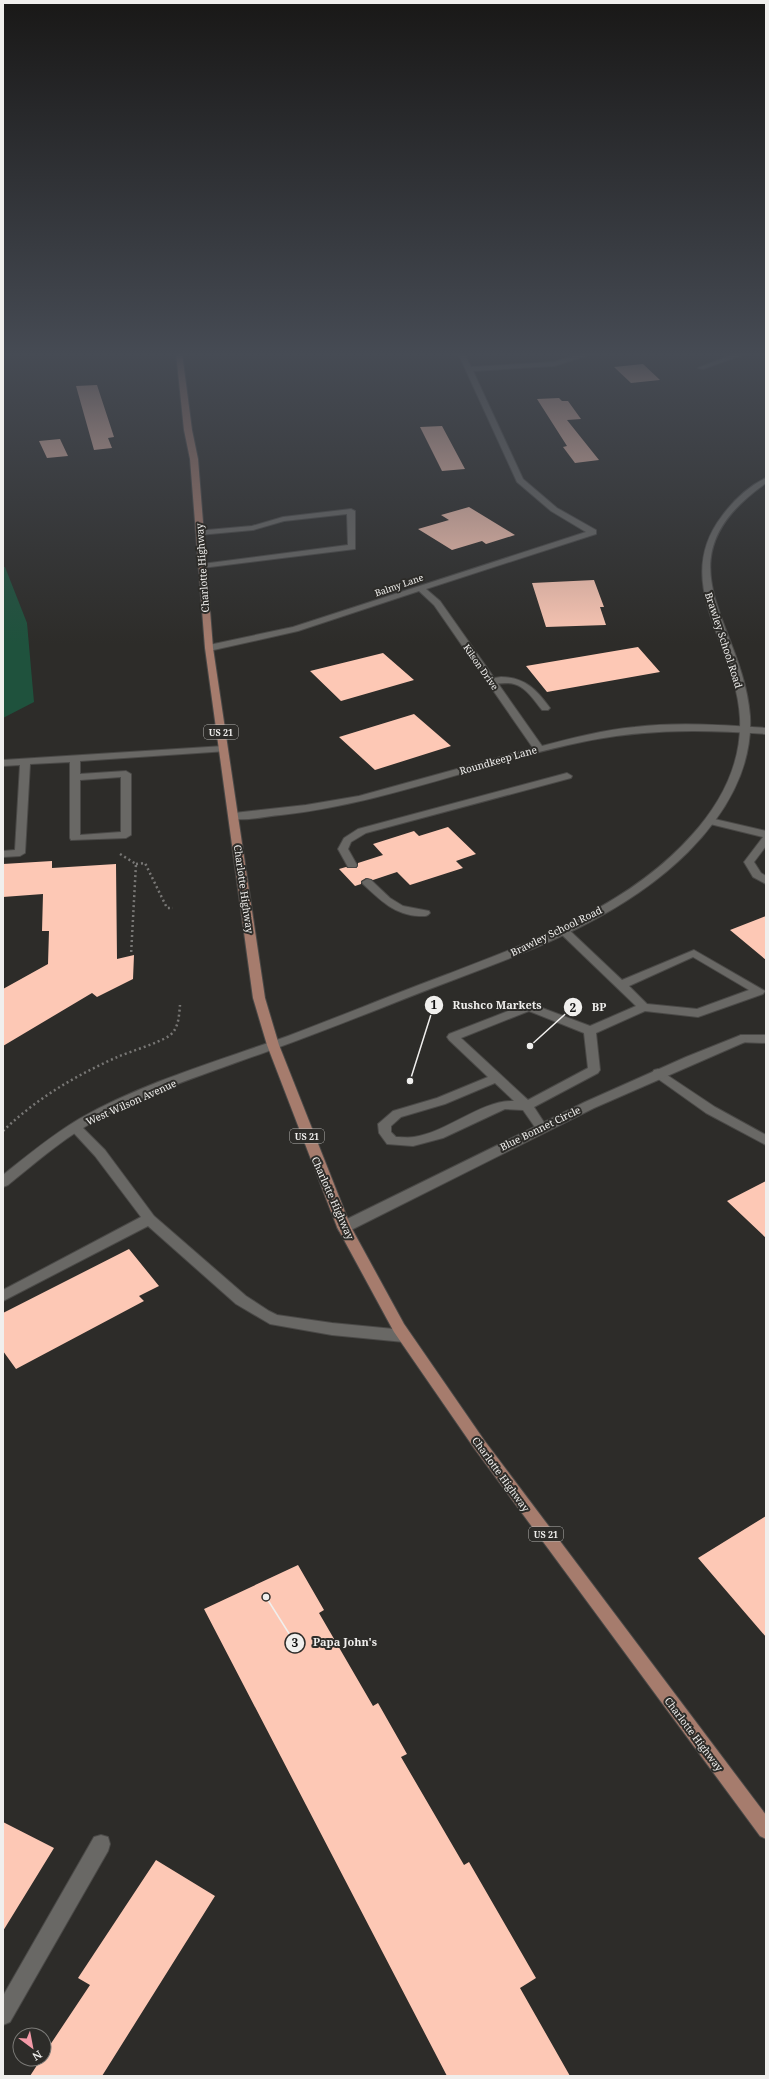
<svg xmlns="http://www.w3.org/2000/svg" width="769" height="2079" font-family="'Noto Serif',serif">
	<style>
		.green { fill: #1f523d }
		.building { fill: #fdc8b5 }
		.lines { fill: none; stroke-linecap: round; stroke-linejoin: round }
		.lane-casing { stroke: #4a4947; stroke-width: 2 }
		.street-casing { stroke: #4a4947; stroke-width: 2 }
		.secondary-casing { stroke: #4a4947; stroke-width: 2 }
		.primary-casing { stroke: #4a4947; stroke-width: 2 }
		.path { stroke: #787775; stroke-width: 2.5; stroke-dasharray: 2 3; stroke-linecap: butt }
		.lane { fill: #696865; fill-rule: evenodd }
		.street { fill: #696865; fill-rule: evenodd }
		.secondary { fill: #696865; fill-rule: evenodd }
		.primary { fill: #a67c6d; fill-rule: evenodd }
		.labels { text-anchor: middle; dominant-baseline: central; stroke-width: 4; stroke-linejoin: round; paint-order: stroke }
		.far-street-label { font-size: 9px; fill: #f0efed; stroke: #2d2c29 }
		.shield { fill: #2d2c29; stroke: #b6b4b2; stroke-width: 1 }
		.shield-label { font-size: 9px; font-weight: bold; fill: #f0efed }
		.street-label { font-size: 10px; fill: #f0efed; stroke: #2d2c29 }
		.leader { fill: none; stroke: #f0efed; stroke-width: 1.5 }
		.callout-dot { fill: #f0efed; stroke: #2d2c29; stroke-width: 1.5 }
		.mark-label { font-size: 12px; text-anchor: middle; font-weight: bold; fill: #111 }
		.callout-label { font-size: 11px; text-anchor: middle; font-weight: bold; fill: #f0efed; stroke: #2d2c29; stroke-width: 4; stroke-linejoin: round; paint-order: stroke }
	</style>
	<rect width="100%" height="100%" fill="#2d2c29"/>
	<path class="green" d="M3,567H5L27,623L34,702L3,718Z"/>
	<path class="building" d="M643,364L660,380L631,383L614,367Z
		M97,385L114,437L108,438L112,448L94,450L76,386Z
		M559,398L562,401H568L581,419L567,420L599,460L575,463L563,447L567,446L537,399Z
		M442,426L465,469L442,471L420,427Z
		M60,439L68,456L47,458L39,441Z
		M469,507L515,535L486,544L482,541L452,550L418,529L449,520L441,515Z
		M594,580L604,607H600L606,625L546,627L532,583Z
		M638,647L660,672L547,692L526,666Z
		M383,653L414,680L341,701L310,671Z
		M414,714L451,746L375,770L339,737Z
		M448,827L476,854L456,861L463,868L410,885L397,872L373,880L366,878L361,881V884L355,886L339,869L346,867L348,868H356L358,866V863L383,855L373,844L414,831L419,836Z
		M52,861V868L116,864L117,959L134,955L133,979L97,997L92,993L3,1046V989L48,964L49,931H42L43,894L3,897V864Z
		M766,916V960L730,930Z
		M766,1181V1238L727,1201Z
		M129,1249L159,1286L139,1296L144,1301L16,1369L3,1351V1313Z
		M766,1516V1637L698,1558Z
		M298,1565L324,1610L319,1613L373,1706L378,1703L407,1754L401,1757L464,1865L469,1862L536,1978L520,1988L570,2076H447L204,1609Z
		M3,1822L54,1848L3,1931Z
		M156,1860L215,1896L102,2076H30L41,2059H44V2054L90,1985L78,1978Z"/>
	<g class="lines">
		<g class="lane-casing">
			<path id="lane" d="M351,509L355,511V549L202,568L198,566L202,564L348,545L347,514L284,521L253,530L199,535H196V531L252,526L283,517Z
				M501,677C525,677 537,690 550,708L548,710H542C534,700 526,687 514,684C506,681 492,687 486,681L488,679Z
				M224,746L227,747V751L80,761V774L126,771L131,774V835L126,838L71,840L70,838V762L30,764L25,853L20,856L3,857V851L15,850L20,765L3,766V760ZM121,777V832L80,835V780Z
				M567,773L572,776L571,778L366,833L351,842L348,849L357,865L356,867H348L338,849L344,838L358,829Z
				M710,818L766,831V846L754,862L761,873L766,876V884L753,877L744,862L763,837L706,823L705,821L706,819Z
				M367,879L371,880L390,898L403,906L429,911L430,913C427,917 424,916 419,916C395,915 380,900 363,884L362,882Z
				M563,927L567,928L622,980L694,950L765,991L763,994L698,1017L645,1011L596,1033L600,1070L598,1073L534,1107L547,1127L545,1130H537L523,1110L505,1109L443,1138L413,1146L387,1144L379,1133L378,1124L393,1111L437,1098L488,1077L449,1040L447,1037L449,1034L529,1003L590,1026L636,1006L559,932L557,930ZM693,957L749,990L697,1009L647,1004L629,986ZM529,1011L584,1033L588,1068L528,1100L461,1038ZM495,1083L514,1101C481,1100 448,1132 414,1137C408,1138 401,1137 396,1137L391,1132V1126L401,1117L445,1104Z
				M741,1035H766V1043L737,1042L735,1039Z
				M658,1069L715,1107L766,1135V1145L706,1113L654,1076L652,1073L654,1070Z
				M76,1124L80,1125L105,1150L154,1216L246,1296L269,1311L277,1315L332,1323L404,1330L409,1332L411,1336L409,1340L404,1342L332,1335L270,1324L236,1304L148,1226L3,1301V1290L141,1217L95,1156L72,1131L70,1128L72,1125Z
				M101,1835L108,1837L110,1844L108,1851L10,2022L3,2025V1996L94,1837Z"/>
		</g>
		<g class="street-casing">
			<path id="street" d="M458,353H464L471,367L554,362L583,353H595L554,366L473,371L523,479L557,508L596,530V534L426,589L440,601L542,746C572,738 603,730 635,727C678,722 722,725 766,728V734C696,729 637,729 568,745C472,767 380,804 281,815C266,816 245,822 230,818L229,816L230,814L234,813L306,805L359,796L533,748L434,605L419,591L298,631L209,651L205,648L209,645L293,627L586,532L551,511L517,482Z
				M736,353H748L703,369L698,368Z
				M741,1035L747,1039L745,1042L594,1108L349,1231L344,1232L339,1231L337,1227L339,1223L585,1102L686,1057Z"/>
		</g>
		<g class="secondary-casing">
			<path id="secondary" d="M766,478V483C655,561 743,622 750,716C753,769 724,816 688,852C625,915 538,948 456,979C395,1002 335,1027 274,1049C212,1072 146,1092 88,1125C59,1142 34,1164 8,1185L3,1187V1175C28,1155 52,1135 79,1119C144,1082 218,1061 288,1036C341,1016 394,994 448,974C534,941 629,906 692,835C721,803 742,763 740,718C737,646 670,584 722,516C733,501 749,486 766,478Z"/>
		</g>
		<g class="primary-casing">
			<path id="primary" d="M176,353H182L192,430L198,459L213,648L265,998L279,1045L351,1227L404,1324L484,1440L766,1815V1839L760,1836L474,1448L394,1332L337,1227L267,1045L253,998L205,648L190,459L184,430Z"/>
		</g>
		<path class="path" d="M120,854L136,864L131,955
			M136,864L145,863L167,908H173
			M3,1131C36,1099 73,1077 115,1058C131,1051 156,1044 169,1036C179,1029 179,1015 180,1005"/>
		<use href="#lane" class="lane"/>
		<use href="#street" class="street"/>
		<use href="#secondary" class="secondary"/>
		<use href="#primary" class="primary"/>
	</g>
	<linearGradient id="sky" x2="0" y2="1"><stop stop-color="#191817"/><stop offset="0.55" stop-color="#464b54"/><stop offset="1" stop-color="#464b54" stop-opacity="0"/></linearGradient>
	<rect width="769" height="644" fill="url(#sky)"/>
	<g class="labels">
		<g class="far-street-label">
			<text transform="translate(399 585) rotate(-19)">Balmy Lane</text>
			<text transform="translate(481 667) rotate(55)">Kilson Drive</text>
		</g>
		<g class="shield">
			<rect x="204" y="725" width="34" height="14" rx="3"/>
			<rect x="290" y="1129" width="34" height="14" rx="3"/>
			<rect x="529" y="1527" width="34" height="14" rx="3"/>
		</g>
		<g class="shield-label">
			<text x="221" y="732">US 21</text>
			<text x="307" y="1136">US 21</text>
			<text x="546" y="1534">US 21</text>
		</g>
		<g class="street-label">
			<text transform="translate(202 568) rotate(-94)">Charlotte Highway</text>
			<text transform="translate(724 640) rotate(72)">Brawley School Road</text>
			<text transform="translate(498 760) rotate(-16)">Roundkeep Lane</text>
			<text transform="translate(244 889) rotate(82)">Charlotte Highway</text>
			<text transform="translate(556 931) rotate(-26)">Brawley School Road</text>
			<text transform="translate(131 1102) rotate(-24)">West Wilson Avenue</text>
			<text transform="translate(540 1128) rotate(-26)">Blue Bonnet Circle</text>
			<text transform="translate(333 1198) rotate(66)">Charlotte Highway</text>
			<text transform="translate(501 1474) rotate(54)">Charlotte Highway</text>
			<text transform="translate(694 1734) rotate(53)">Charlotte Highway</text>
		</g>
	</g>
	<path class="leader" d="M410 1081L434 1005M530 1046L573 1007M266 1597L295 1643"/>
	<g class="callout-dot">
		<circle cx="410" cy="1081" r="4"/>
		<circle cx="530" cy="1046" r="4"/>
		<circle cx="266" cy="1597" r="4"/>
		<circle cx="434" cy="1005" r="10"/>
		<circle cx="573" cy="1007" r="10"/>
		<circle cx="295" cy="1643" r="10"/>
	</g>
	<g class="mark-label">
		<text x="434" y="1009">1</text>
		<text x="573" y="1012">2</text>
		<text x="295" y="1647">3</text>
	</g>
	<g class="callout-label">
		<text x="497" y="1009">Rushco Markets</text>
		<text x="599" y="1011">BP</text>
		<text x="345" y="1646">Papa John's</text>
	</g>
	<rect width="769" height="2079" fill="none" stroke="#f0efed" stroke-width="8"/>
	<g transform="translate(32 2047) rotate(148)"><circle r="19" fill="#2d2c29" stroke="#7b7a77"/>
	<path d="M0-3L7 15L0 10L-7 15Z" fill="#f39aa8"/>
	<text y="-6" font-size="11" font-weight="bold" text-anchor="middle" fill="#f0efed">N</text>
	</g>
</svg>
